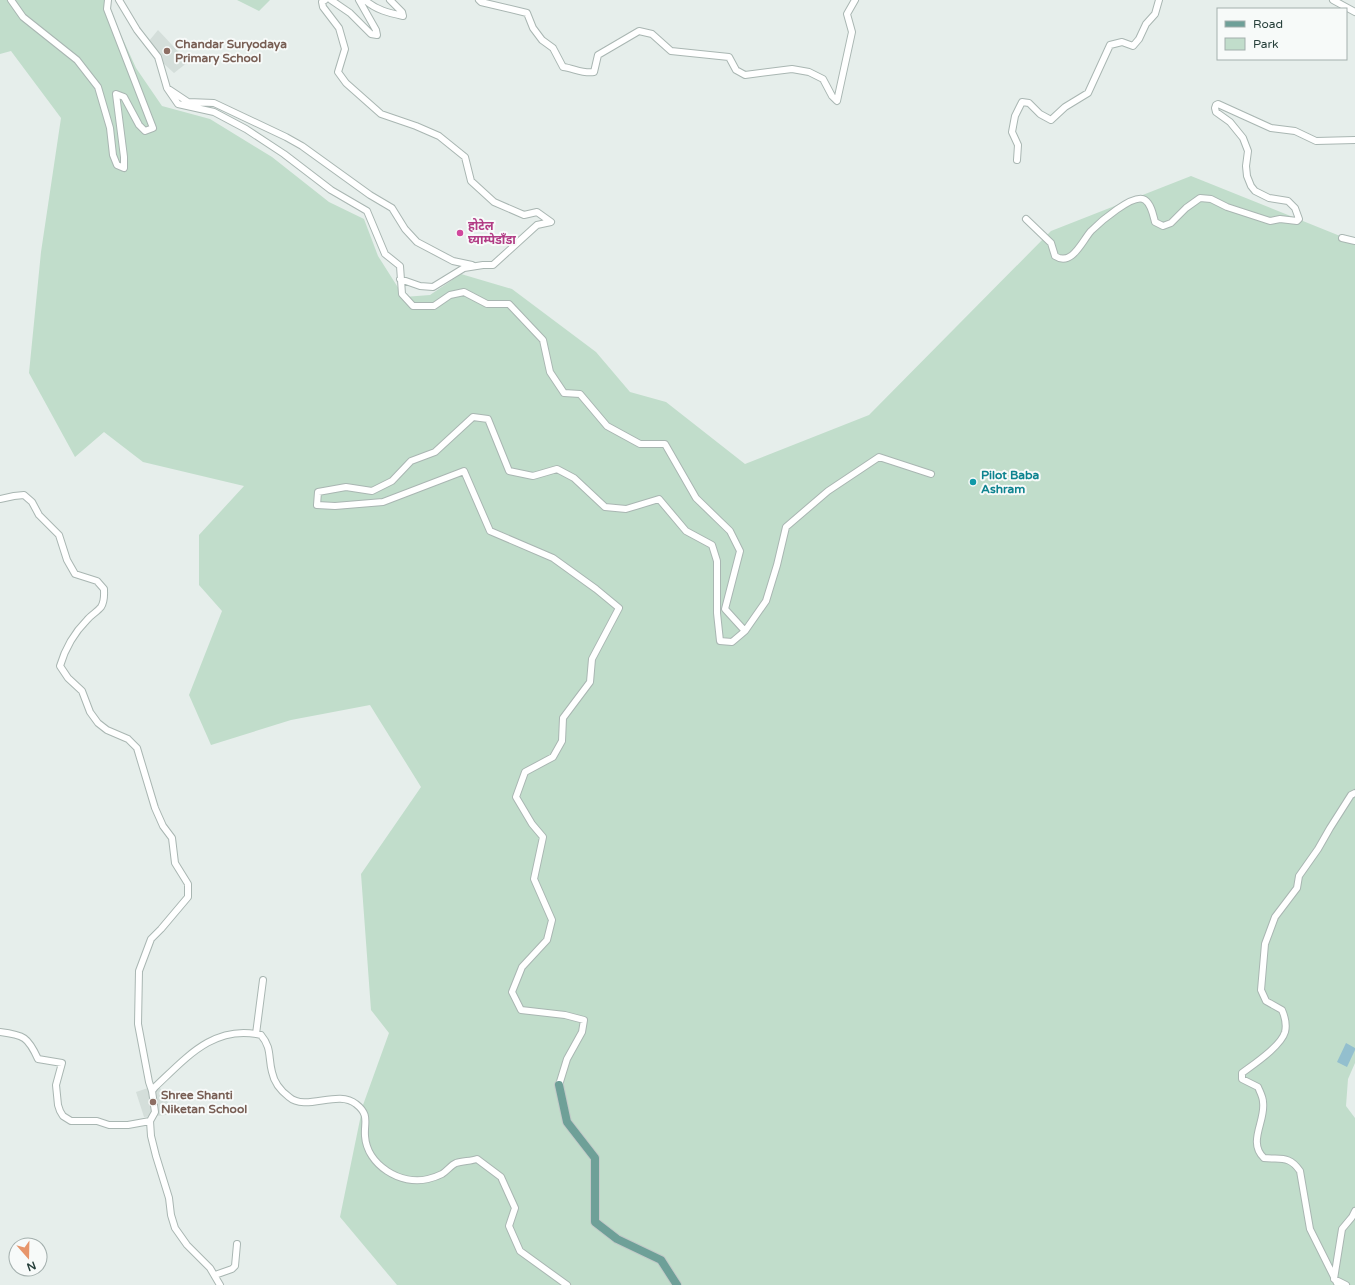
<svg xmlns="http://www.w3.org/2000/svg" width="1355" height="1285" font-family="'Varela Round','Noto Sans Devanagari',sans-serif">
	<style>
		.built { fill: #d4deda }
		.green { fill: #c1ddcb }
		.water { fill: #93bfce }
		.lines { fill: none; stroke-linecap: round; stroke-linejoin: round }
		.minor-casing { stroke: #a9b6b2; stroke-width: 8 }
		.major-casing { stroke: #c2c9c8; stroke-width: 10 }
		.minor { stroke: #fff; stroke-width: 6 }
		.major { stroke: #6ea098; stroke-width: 8 }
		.education-dot { fill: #8d6e63; stroke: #f7faf9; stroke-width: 1.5 }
		.hotel-dot { fill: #d1479c; stroke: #f7faf9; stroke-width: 1.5 }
		.culture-dot { fill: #0f9aa8; stroke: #f7faf9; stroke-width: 1.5 }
		.labels { text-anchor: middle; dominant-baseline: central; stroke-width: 4; stroke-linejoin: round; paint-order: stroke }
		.education-label { font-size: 12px; font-weight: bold; fill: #785e54; stroke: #f7faf9; text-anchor: start }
		.hotel-label { font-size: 12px; font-weight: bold; fill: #b23c85; stroke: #f7faf9; text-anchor: start }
		.culture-label { font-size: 12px; font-weight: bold; fill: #0d838f; stroke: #f7faf9; text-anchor: start }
	</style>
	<rect width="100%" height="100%" fill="#e6eeeb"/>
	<path class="built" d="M158,30L188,62L174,73L162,62L149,41Z
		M159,1086L173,1112L166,1115L144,1117L136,1092L148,1088Z"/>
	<path class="green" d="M0,0H105L136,68L162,106L210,119L272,157L329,202L364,219L378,256L404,297L430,295L461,274L512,289L596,352L630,392L666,402L745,464L869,415L1051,231L1191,176L1355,242V1063L1348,1079L1346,1106L1355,1118V1285H397L340,1217L363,1105L389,1033L371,1010L361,874L421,787L370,705L291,720L211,745L189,695L222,611L199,585V535L244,486L143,462L104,432L75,457L29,373L41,252L61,118L11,51L0,54Z
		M237,0H270L259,11Z"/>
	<path class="water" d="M1346,1043L1355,1048V1050L1347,1067L1337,1062Z"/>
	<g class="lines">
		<g class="minor-casing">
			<path id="minor" d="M11,0L23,17L77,60L98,87L110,128L113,155L117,165L124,168V157L116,94L124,97L139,125L145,131L153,128L107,9L108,0
				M119,0L137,30L158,57L167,88L178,104L214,112L246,129L284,154L331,190L367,211L385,254L400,266L402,294L413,306H434L450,295L464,292L487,304H509L543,340L550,372L564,393L580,394L607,426L640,444H665L696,498L730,531L740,551L725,609L745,631L732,642L720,641L717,613V561L712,545L686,531L659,499L626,509L605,507L574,478L557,469L533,476L509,471L488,419L473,417L435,452L411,461L392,481L372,491L346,487L318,492L317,505L335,506L383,502L464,471L490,531L553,558L596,589L619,608L592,659L590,682L563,718L562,741L553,757L525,772L516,797L532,824L543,837L534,879L552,920L547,940L522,967L512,992L521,1010L565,1015L584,1020L582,1032L567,1059L559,1085
				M325,0L322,2L323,7L339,28L345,49L338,72L346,83L381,114L416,126L439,136L465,157L471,181L494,202L524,215L537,212L551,222L537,225L493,265H483L464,268L433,287L420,286L400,279
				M331,0L350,13L371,34L377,35L376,30L359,0
				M365,0C376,10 389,13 403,16L402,12L390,0
				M479,0L481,2L527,13L533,28L542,40L553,48L563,67C573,68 583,74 594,72L598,55L639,31L652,34L671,51L729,57L736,70L745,75L792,69L809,72L823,79L832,96L837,101L852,32L847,14L855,0
				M1333,0L1355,12
				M170,90L188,102L214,103L286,137L302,146L370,195L392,208L405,229L417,242L453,261L472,265
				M1017,160L1018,145L1012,132L1015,116L1022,102L1029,103L1040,114L1051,120L1065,107L1088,93L1110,45L1122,42L1133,46L1139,39L1146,24L1155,14L1159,0
				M1026,219L1051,243L1055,256C1072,267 1082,241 1091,231C1099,223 1134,192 1145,200C1151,204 1153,214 1155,222L1163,226L1171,223L1186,208L1200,198L1211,199L1227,207L1270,221L1280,219L1297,221L1299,219L1295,208L1288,201L1269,198L1255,191L1251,186L1247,176L1246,166L1248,151L1243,138L1230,122L1216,112L1215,108L1216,105L1218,104L1271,128L1295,131L1316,141L1355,140
				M1342,238L1355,241
				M0,499L14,496L24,495L32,502L39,515L59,535L67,560L75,574L97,581L104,589C104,595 105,601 101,607C97,612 91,615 87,620C75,632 65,649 60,666L68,678L82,691L90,712L98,723L107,730L128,739L137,748L155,808L163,826L172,838L175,863L188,884V897L161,929L151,939L139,971L138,1024L149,1082L152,1091L155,1112L150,1121L151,1136L156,1156L169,1198L171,1215L175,1228L187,1245L210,1268L220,1285
				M745,631L766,601L777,565L786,527L828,491L879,457L931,474
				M0,1032C24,1035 28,1037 38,1059L62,1063L56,1085L58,1105L60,1111L63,1116L71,1121H97L109,1125H128L150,1121
				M256,1034L263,980
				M152,1091L155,1087C186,1058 214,1024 261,1035C272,1048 268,1057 272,1072C274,1082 281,1091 289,1097C306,1112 338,1089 356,1104C370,1115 364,1122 365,1136C367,1165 401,1186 428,1179C432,1178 438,1176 442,1174C447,1171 451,1165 456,1163C463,1161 471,1161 477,1159L501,1177L515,1208L509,1226L520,1251L567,1285
				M215,1275L232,1269L235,1266L237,1244
				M1338,1285L1310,1229L1300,1171C1289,1155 1281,1160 1264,1158C1247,1142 1266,1121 1263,1102C1263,1097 1260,1092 1258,1087L1242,1079V1073C1254,1064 1281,1046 1285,1032C1287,1024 1285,1017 1282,1010L1266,1001L1261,990L1265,944L1275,917L1297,888L1299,876L1318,849L1330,828L1351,795L1355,793
				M1346,1285L1334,1279L1342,1229L1352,1217L1355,1211"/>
		</g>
		<g class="major-casing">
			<path id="major" d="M559,1085L567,1122L595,1158V1222L617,1239L661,1260L677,1285"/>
		</g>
		<use href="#minor" class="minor"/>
		<use href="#major" class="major"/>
	</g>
	<g class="education-dot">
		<circle cx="167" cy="51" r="4"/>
		<circle cx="153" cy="1102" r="4"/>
	</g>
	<circle class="hotel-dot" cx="460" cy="233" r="4"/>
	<circle class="culture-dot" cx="973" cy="482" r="4"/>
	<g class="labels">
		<g class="education-label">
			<text x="175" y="44">Chandar Suryodaya<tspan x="175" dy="14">Primary School</tspan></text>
			<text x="161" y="1095">Shree Shanti<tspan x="161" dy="14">Niketan School</tspan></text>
		</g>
		<g class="hotel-label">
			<text x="468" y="226">होटेल<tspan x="468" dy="14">घ्याम्पेडाँडा</tspan></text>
		</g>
		<g class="culture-label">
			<text x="981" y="475">Pilot Baba<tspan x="981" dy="14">Ashram</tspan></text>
		</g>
	</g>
	<rect x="1217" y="8" width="130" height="52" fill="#f7faf9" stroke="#a3afad"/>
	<rect x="1225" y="21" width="20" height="6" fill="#6ea098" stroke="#a3afad"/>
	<text x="1253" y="28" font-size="12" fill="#263f3a">Road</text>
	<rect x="1225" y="38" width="20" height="12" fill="#c1ddcb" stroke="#a3afad"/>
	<text x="1253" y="48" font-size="12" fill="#263f3a">Park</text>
	<g transform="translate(28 1257) rotate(160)"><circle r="19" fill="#f7faf9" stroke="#a3afad"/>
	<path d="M0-3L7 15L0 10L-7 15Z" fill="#e7956a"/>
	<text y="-6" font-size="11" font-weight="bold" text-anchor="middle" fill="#263f3a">N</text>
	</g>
</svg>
